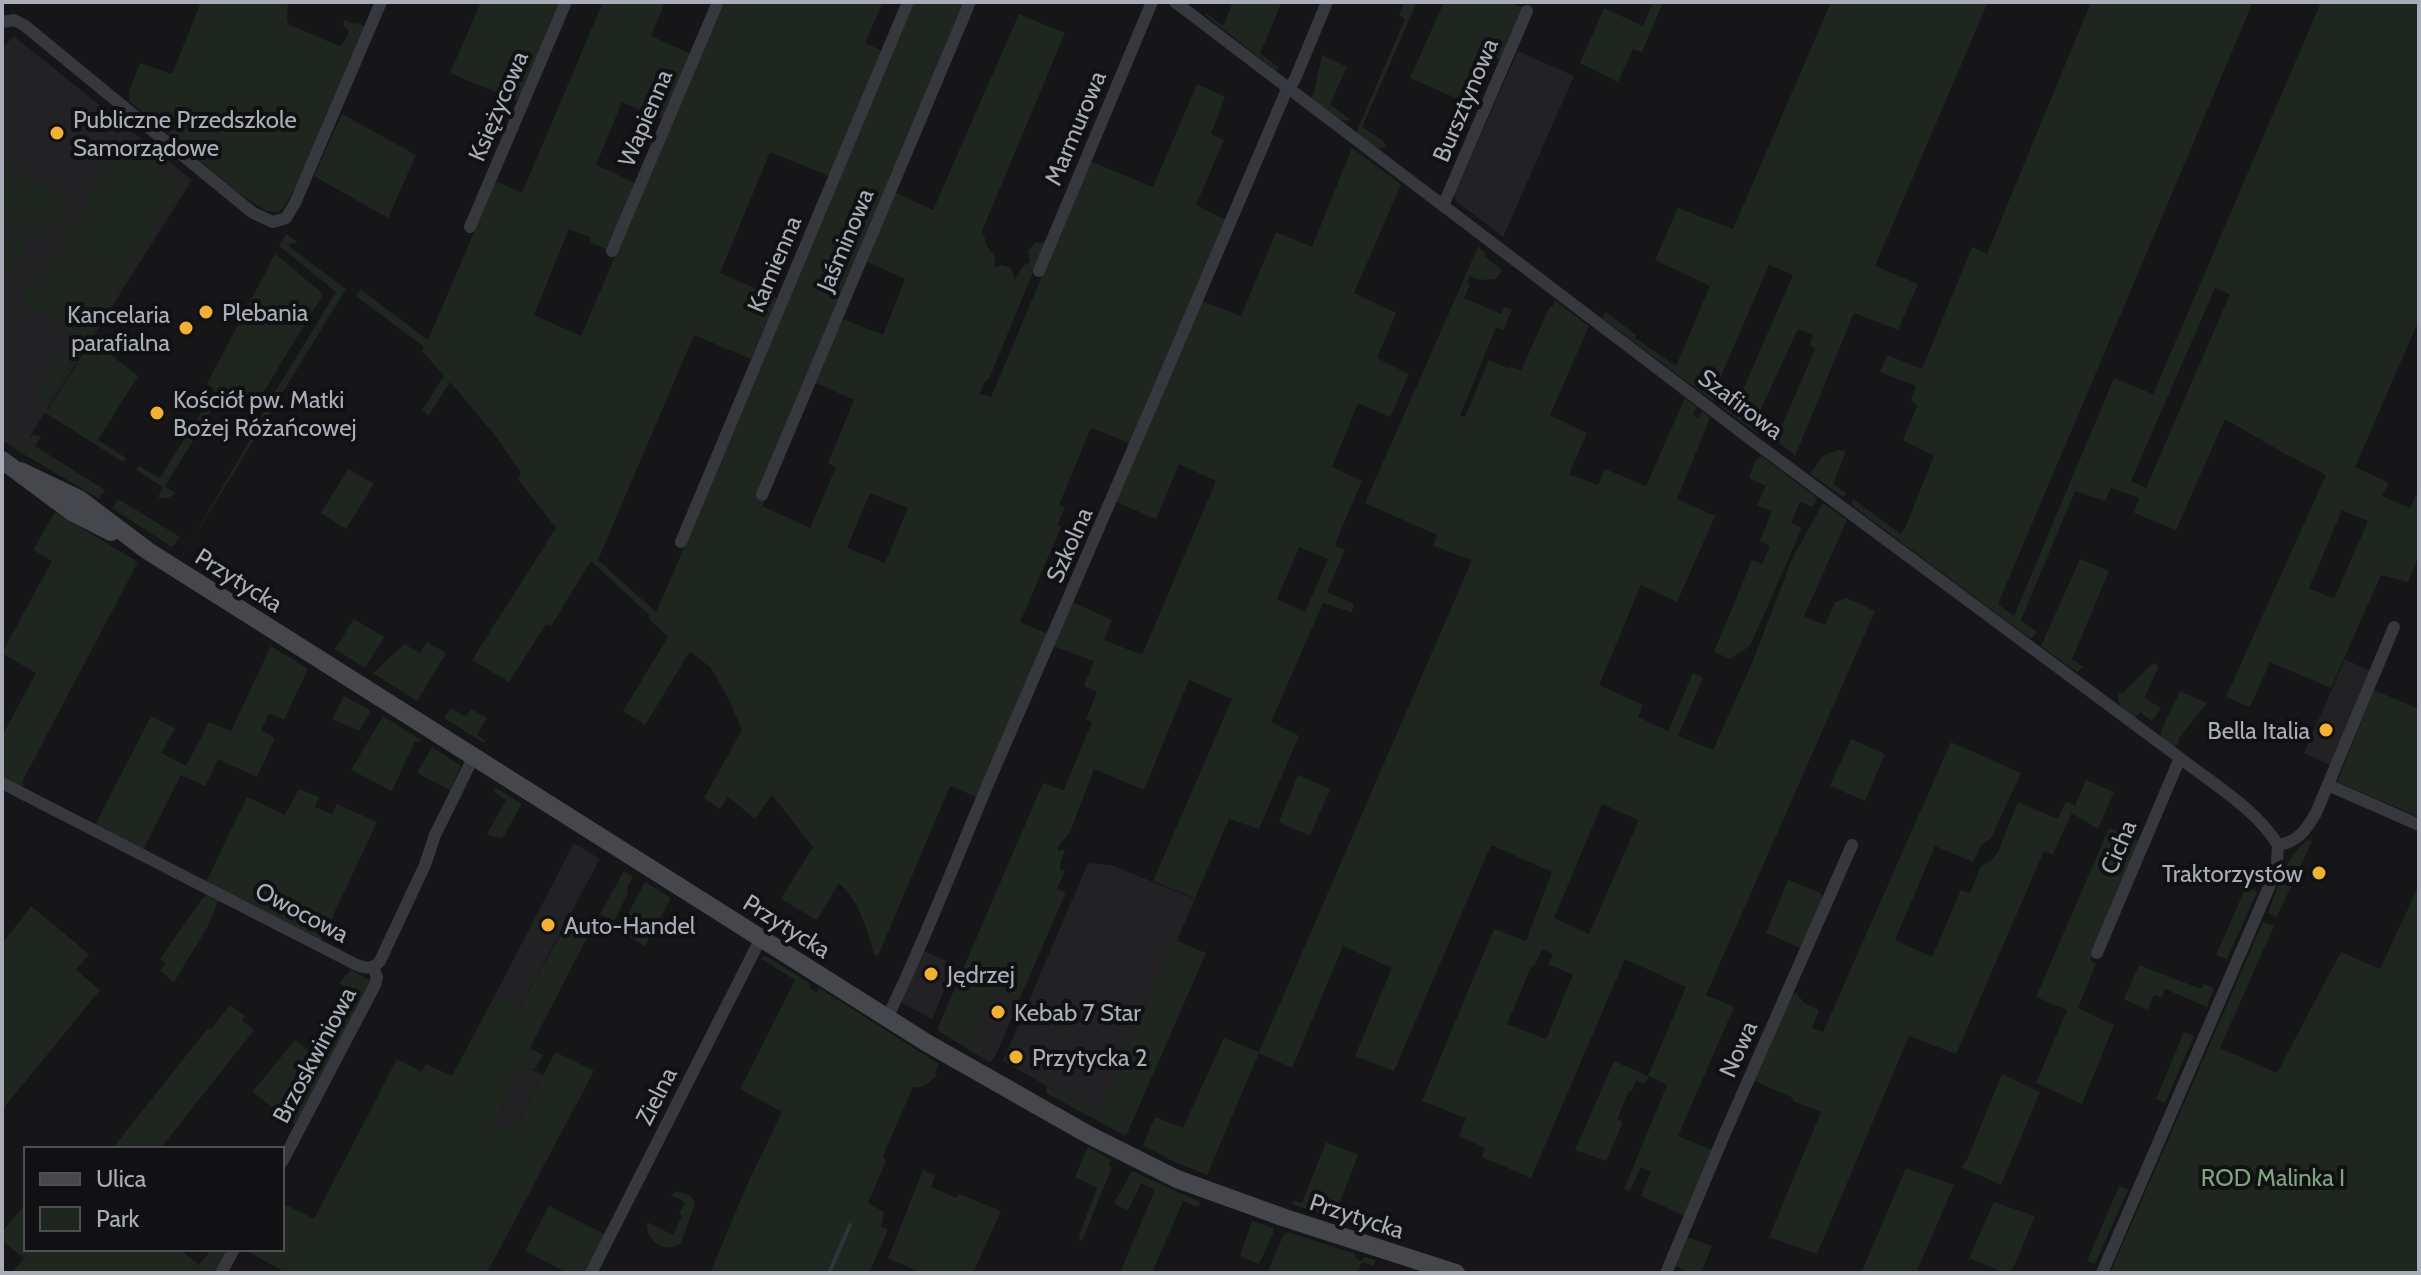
<svg xmlns="http://www.w3.org/2000/svg" width="2421" height="1275" font-family="Cabin,sans-serif">
	<style>
		.built { fill: #222225 }
		.green { fill: #1e261f; fill-rule: evenodd }
		.lines { fill: none; stroke-linecap: round; stroke-linejoin: round }
		.stream { stroke: #2c353c; stroke-width: 4 }
		.street { stroke: #37383d; stroke-width: 12 }
		.secondary { stroke: #45474d; stroke-width: 18 }
		.poi-dot { fill: #f2b134; stroke: #111113; stroke-width: 3 }
		.labels { text-anchor: middle; dominant-baseline: central; stroke-width: 8; stroke-linejoin: round; paint-order: stroke }
		.street-label { font-size: 24px; fill: #a8adb8; stroke: #111113 }
		.poi-label { font-size: 24px; fill: #a8adb8; stroke: #111113; text-anchor: start }
		.park-label { font-size: 24px; fill: #7fa381; stroke: #111113 }
	</style>
	<rect width="100%" height="100%" fill="#161618"/>
	<path class="built" d="M14,36L192,180L20,452L2,440V48Z
		M1518,51L1574,76L1503,237L1456,201L1454,195Z
		M2345,659L2370,671L2330,765L2304,753Z
		M574,843L600,859L519,1009L494,997Z
		M1088,863L1111,865L1195,899L1100,1116L1003,1061Z
		M924,951L955,965L932,1019L900,1002Z
		M993,986L1020,998L995,1057L990,1062L984,1059L983,1048L970,1042Z
		M521,1063L543,1075L514,1132L495,1123Z"/>
	<path class="green" d="M201,2H288L287,20L290,25L339,46L343,44L349,31L343,25L344,20L356,24L357,22L364,26L298,182L284,207L279,212L266,211L240,194L129,101V91L140,63L172,74Z
		M481,2H561L517,101L450,73Z
		M603,2H665L651,36L700,58L725,2H883L865,43L882,51L829,176L770,152L720,273L777,298L751,359L694,335L598,560L656,612L700,512L914,2L965,4L757,498L764,502L762,506L810,528L836,467L828,463L854,400L814,382L843,319L883,335L905,279L866,261L892,191L933,210L1019,14L1065,33L982,231L985,239V243L995,257L994,267L1003,265L1011,268L1015,280L1023,266L1030,262L1028,251L1035,243H1045L989,379L984,382L980,394L991,397L1089,165L1092,162L1153,187L1197,84L1225,97L1211,134L1224,140L1196,205L1226,220L1132,444L1091,428L1059,505L1065,507L1057,525L1061,527L1020,622L1048,634L979,798L950,786L878,956L874,955C867,928 860,903 839,883L817,920L781,899L813,847L772,795L755,819L728,797L720,809L704,798L742,730L729,700L711,668L690,651L645,725L623,711L668,637L650,620L648,614L591,561L551,626L546,624L509,682L472,660L556,528L518,479L521,473L498,439L450,382L429,415L421,410L423,409L444,376L422,351L424,347L356,296L360,289L428,340L496,181L522,193ZM622,102L672,123L581,336L534,315L569,229L591,238L590,242L608,250L637,184L596,165ZM870,493L908,508L885,563L847,548Z
		M1233,2H1282L1260,53L1279,68L1276,71L1205,15V12L1223,26Z
		M1405,2H1417L1362,127L1382,140L1386,146L1380,149L1356,133L1405,19L1399,15Z
		M1444,2H1507L1524,8L1501,60L1479,50L1458,99L1410,78Z
		M1653,2H1663L1642,52L1633,49L1618,82L1580,63L1604,8L1643,26Z
		M1831,2H1988L1875,266L1918,284L1898,330L1854,313L1795,456L1776,440L1815,349L1810,344L1813,335L1798,329L1754,424L1764,432L1758,434L1720,406L1724,399L1735,408L1793,275L1769,265L1714,392L1716,394L1713,401L1602,318L1606,312L1636,335L1635,338L1676,366L1710,286L1655,260L1678,208L1733,229Z
		M2091,2H2253L1998,604L2014,616L2114,378L2153,394L2321,2H2419V320L2355,467L2389,483L2382,496L2410,508L2419,489V556L2408,582L2381,575L2331,688L2270,662L2250,707L2226,697L2326,475L2282,452L2225,419L2176,530L2134,513L2139,498L2111,488L2105,501L2075,491L2021,620L2037,632L2031,639L1853,506L1852,498L1901,534L1905,528L1934,456L1903,440L1917,406L1911,400L1916,386L1880,372L1887,355L1922,369L1972,247L1987,254ZM2215,288L2230,294L2146,488L2131,481ZM2342,510L2368,521L2334,599L2309,588Z
		M1322,55L1347,67L1330,104L1351,120C1336,124 1323,107 1311,97L1314,93Z
		M342,114L416,155L388,218L314,176Z
		M121,145L183,184L48,399L38,393L88,313L66,300L65,304L83,315L72,334L53,322L55,318L37,306L33,311L23,305V301L33,284L46,291L47,288L36,281L56,250L107,282L109,279L58,246Z
		M1352,148L1401,184L1354,293L1396,313L1377,358L1409,374L1390,417L1358,403L1332,467L1362,481C1353,503 1342,524 1335,546L1345,550L1327,592L1354,604L1352,612L1323,603L1271,722L1299,736L1259,829L1229,819L1195,898L1153,881L1232,699L1189,680L1144,790L1094,769L1070,832L1057,848L1059,851L1065,849L1059,869L1065,871L1057,889L1066,892L1020,998L993,987L970,1042L983,1048L984,1059L937,1030L1043,783L1064,790L1092,722L1086,719L1097,692L1084,686L1094,661L1053,646L1072,602L1112,620L1104,640L1142,655L1216,481L1179,464L1156,519L1116,502L1202,301L1241,316L1276,232L1312,247ZM1299,547L1328,559L1305,612L1277,599Z
		M2,163L69,204L46,240L56,224L45,217L40,223L36,221L34,224L44,231L41,237L2,212Z
		M19,234L26,240C27,252 14,273 2,277V246L11,235Z
		M286,234L298,242L290,244V247L346,289L185,552L258,426L264,410L336,292L279,246Z
		M1478,247L1486,253L1484,256L1502,270L1496,279L1480,280L1470,276L1467,282L1470,284L1464,298L1501,314L1504,307L1512,310L1503,330L1496,327L1460,416L1465,417L1489,360L1510,369L1511,367L1521,370L1550,306L1552,307L1555,301L1589,326L1550,415L1587,433L1569,474L1598,485L1605,469L1646,486L1685,398L1697,407L1693,414L1698,418L1702,411L1710,418L1677,499L1715,516L1677,602L1641,585L1599,685L1643,705L1638,717L1668,731L1693,673L1703,678L1678,736L1713,750L1752,663L1793,557L1823,503L1847,520L1804,616L1825,625L1835,602L1846,598L1875,611L1706,995L1734,1007L1678,1136L1712,1150L1685,1216L1641,1196L1651,1171L1641,1167L1630,1191L1624,1189L1667,1085L1649,1076L1645,1084L1636,1080L1632,1091H1629L1617,1119L1623,1122L1606,1161L1575,1150L1614,1061L1648,1076L1686,987L1625,959L1531,1178L1482,1157L1485,1148L1459,1136L1466,1118L1422,1101L1494,929L1526,941L1552,872L1491,845L1394,1071L1355,1056L1392,968L1343,946L1292,1068L1259,1053L1207,1175L1172,1161L1143,1145L1155,1117L1183,1128L1224,1038L1259,1052L1472,560L1433,546L1437,535L1365,503ZM1602,804L1639,820L1589,934L1554,918ZM1542,949L1553,954L1548,964L1573,975L1546,1039L1507,1024L1531,967H1534Z
		M275,254L320,291L322,296L255,406L238,395L225,389L165,486L175,493C170,498 165,500 158,497L163,487L136,470L139,466L160,478L215,390L207,384Z
		M92,340L138,376L98,440L126,458L123,462L44,412L42,416L39,414L44,407L48,409Z
		M33,435L41,436L35,446L105,490L99,499L20,452L27,438Z
		M1837,450L1846,451L1833,484L1847,494L1843,497L1810,474L1823,456Z
		M1761,456L1817,498L1813,507L1800,502L1791,523L1802,528L1750,646L1730,659L1714,652L1752,560L1762,564L1770,546L1760,541L1772,511L1757,505L1766,486L1749,478L1755,461Z
		M348,469L374,484L346,529L321,513Z
		M118,499L180,537L172,547L112,508Z
		M55,512L138,562L22,782L24,784L21,789L2,779V736L36,673L2,653L52,561L33,550Z
		M2080,559L2109,571L2072,659L2083,667L2077,672L2041,646Z
		M354,619L384,637L365,668L335,649Z
		M427,642L446,653L417,701L373,673L404,644L420,653Z
		M271,646L308,669L284,720L269,713L261,730L275,738L257,777L218,759L205,786L181,775L143,850L95,825L151,716L175,728L161,753L186,766L209,722L231,731Z
		M2153,663L2159,666L2144,698L2161,708L2152,721L2140,712L2135,718C2125,710 2115,706 2119,692L2122,694Z
		M2374,690L2419,709V817L2337,782Z
		M2180,691L2207,703L2178,739L2179,742L2175,746L2170,745L2161,736V731Z
		M344,696L371,711L359,731L332,719Z
		M451,708L466,717L471,709L487,718L477,735L485,740L484,743L444,718Z
		M383,716L421,740L419,743L415,741L392,791L351,770Z
		M1851,739L1885,754L1865,801L1830,786Z
		M1951,742L2021,773L1991,838L1981,846L1973,862L1935,846L1895,940L1932,957L1961,890L1970,893L1981,866L1992,860L1998,852L2018,802L2058,819L2066,801L2075,806L2086,780L2114,792L2098,829L2072,813L2053,854L2044,851L1956,1054L1909,1036L1817,1254L1769,1237L1821,1112L1793,1101V1098L1753,1080L1790,996L1796,992L1804,1003L1819,1010L1812,1028L1823,1032Z
		M432,747L461,766L450,790L417,773Z
		M1298,775L1330,789L1310,836L1279,822Z
		M496,788L522,804L502,839L487,834L506,800L494,792Z
		M299,789L319,797L315,807L332,814L337,804L377,822L321,941L206,882L247,797L285,815Z
		M2109,828L2139,841L2090,960L2096,964L2078,1008L2114,1025L2082,1104L2036,1083L2067,1010L2036,997Z
		M2308,840L2312,841L2277,917L2268,913C2277,889 2286,854 2308,840Z
		M624,871L633,877L627,887L628,893L614,921L600,914Z
		M1788,880L1821,893L1822,899L1801,948L1766,933Z
		M645,882L671,898L645,946L619,930Z
		M2419,885V1273H2110L2263,922L2274,926L2220,1048L2277,1073L2341,952L2380,969Z
		M2246,887L2257,892L2227,959L2216,955Z
		M209,894L219,899L208,926L174,982L160,971L166,963L160,959L202,899Z
		M31,906L89,954L76,970L100,990L2,1110V944Z
		M565,926L587,938L530,1048L543,1055L534,1070L521,1064L495,1123L514,1132L555,1052L594,1071L487,1273H286L244,1249H282V1203L314,1219L397,1059L421,1072L426,1064L452,1076L494,997L519,1009Z
		M1175,940L1206,953L1126,1136L1046,1093L1047,1086L1100,1115Z
		M766,956L811,984L809,988L816,992L819,988L939,1064L935,1073L937,1074C931,1083 923,1088 913,1087L883,1156L886,1161L868,1203L884,1212L881,1227L888,1230L869,1273H710L747,1185L782,1112L740,1089L795,980L760,958Z
		M2139,965L2201,989L2204,984L2214,988L2207,1007L2165,989L2161,998L2154,995L2148,1010L2124,999Z
		M351,970L371,981L295,1125L253,1092L254,1090L295,1040L317,1056L359,999L339,983Z
		M230,1005L245,1016L242,1021L254,1030L160,1149H112L208,1028L211,1029Z
		M2184,1032L2194,1036L2165,1103L2156,1099Z
		M2002,1074L2040,1092L2001,1185L1961,1167L1966,1162Z
		M1326,1142L1358,1155L1334,1218L1292,1204L1293,1200L1302,1203Z
		M1088,1147L1111,1160L1109,1165L1112,1167L1083,1239L1079,1242L1080,1233L1097,1188L1075,1177Z
		M1906,1168L1954,1185L1916,1273H1861Z
		M923,1170L935,1175L931,1187L957,1198L959,1194L1001,1211L973,1273H921L888,1258Z
		M1132,1171L1200,1202L1198,1207L1183,1201L1152,1273H1120L1155,1190L1141,1183L1128,1211L1114,1203Z
		M2119,1186L2128,1190L2095,1264L2087,1261Z
		M677,1191L691,1196L695,1203L681,1243C666,1255 645,1241 647,1222L673,1235L682,1216L679,1214L685,1202L671,1195Z
		M1994,1202L2035,1216L2011,1273H2005L1969,1258Z
		M26,1203V1249H179L199,1265L212,1249H228L214,1273H12L24,1258L2,1241V1232Z
		M549,1206L604,1234L584,1273H567L525,1251Z
		M1252,1221L1273,1228V1234L1259,1264L1240,1256Z
		M1288,1232L1355,1254V1258L1361,1261L1365,1257L1375,1260L1374,1266L1362,1262L1357,1273H1267L1283,1236Z
		M1687,1237L1712,1246L1701,1273H1691L1675,1266Z"/>
	<g class="lines">
		<path class="stream" d="M829,1273L850,1225"/>
		<path class="street" d="M1175,2L1753,441L2180,758C2213,784 2256,809 2278,845
			M3,22L14,20L24,25L253,213L273,222L286,218L295,203L381,2
			M1443,206L1527,11
			M470,227L566,2
			M612,251L718,2
			M1039,271L1152,2
			M762,495L970,2
			M681,542L908,2
			M2,783L349,961C360,967 371,972 380,961L425,865L435,835L474,756
			M2328,785L2419,825
			M2278,845C2298,842 2306,830 2316,813L2394,627
			M2097,953L2180,758
			M887,1018C929,932 962,843 1000,756C1096,536 1191,315 1285,94L1295,79L1327,2
			M282,1162L375,985L377,977L373,967
			M221,1273L234,1249
			M591,1273L761,938
			M1666,1273L1725,1133L1852,845
			M2102,1273L2272,880L2277,862L2278,845"/>
		<path class="secondary" d="M2,460L72,512L111,532
			M20,471L79,499L148,551L927,1043L1089,1135L1177,1179L1285,1218L1456,1273"/>
	</g>
	<g class="poi-dot">
		<circle cx="57" cy="133" r="8"/>
		<circle cx="206" cy="312" r="8"/>
		<circle cx="186" cy="328" r="8"/>
		<circle cx="157" cy="413" r="8"/>
		<circle cx="2326" cy="730" r="8"/>
		<circle cx="2319" cy="873" r="8"/>
		<circle cx="548" cy="925" r="8"/>
		<circle cx="931" cy="974" r="8"/>
		<circle cx="998" cy="1012" r="8"/>
		<circle cx="1016" cy="1057" r="8"/>
	</g>
	<g class="labels">
		<g class="street-label">
			<text transform="translate(1465 100) rotate(-67)">Bursztynowa</text>
			<text transform="translate(498 106) rotate(-67)">Księżycowa</text>
			<text transform="translate(645 118) rotate(-67)">Wapienna</text>
			<text transform="translate(1075 128) rotate(-67)">Marmurowa</text>
			<text transform="translate(845 240) rotate(-67)">Jaśminowa</text>
			<text transform="translate(774 264) rotate(-67)">Kamienna</text>
			<text transform="translate(1741 404) rotate(37)">Szafirowa</text>
			<text transform="translate(1069 545) rotate(-66)">Szkolna</text>
			<text transform="translate(239 580) rotate(32)">Przytycka</text>
			<text transform="translate(2118 847) rotate(-67)">Cicha</text>
			<text transform="translate(302 912) rotate(28)">Owocowa</text>
			<text transform="translate(787 926) rotate(32)">Przytycka</text>
			<text transform="translate(1738 1049) rotate(-66)">Nowa</text>
			<text transform="translate(314 1055) rotate(-62)">Brzoskwiniowa</text>
			<text transform="translate(656 1096) rotate(-63)">Zielna</text>
			<text transform="translate(1357 1216) rotate(18)">Przytycka</text>
		</g>
		<g class="poi-label">
			<text x="73" y="119">Publiczne Przedszkole<tspan x="73" dy="28">Samorządowe</tspan></text>
			<text x="222" y="312">Plebania</text>
			<text x="170" y="314" text-anchor="end">Kancelaria<tspan x="170" dy="28">parafialna</tspan></text>
			<text x="173" y="399">Kościół pw. Matki<tspan x="173" dy="28">Bożej Różańcowej</tspan></text>
			<text x="2310" y="730" text-anchor="end">Bella Italia</text>
			<text x="2303" y="873" text-anchor="end">Traktorzystów</text>
			<text x="564" y="925">Auto-Handel</text>
			<text x="947" y="974">Jędrzej</text>
			<text x="1014" y="1012">Kebab 7 Star</text>
			<text x="1032" y="1057">Przytycka 2</text>
		</g>
		<g class="park-label">
			<text x="2273" y="1177">ROD Malinka I</text>
		</g>
	</g>
	<rect width="2421" height="1275" fill="none" stroke="#a8adb8" stroke-width="8"/>
	<rect x="24" y="1147" width="260" height="104" fill="#111113" stroke="#4d4f55" stroke-width="2"/>
	<rect x="40" y="1173" width="40" height="12" fill="#45474d" stroke="#4d4f55" stroke-width="2"/>
	<text x="96" y="1187" font-size="24" fill="#a8adb8">Ulica</text>
	<rect x="40" y="1207" width="40" height="24" fill="#1e261f" stroke="#4d4f55" stroke-width="2"/>
	<text x="96" y="1227" font-size="24" fill="#a8adb8">Park</text>
</svg>
